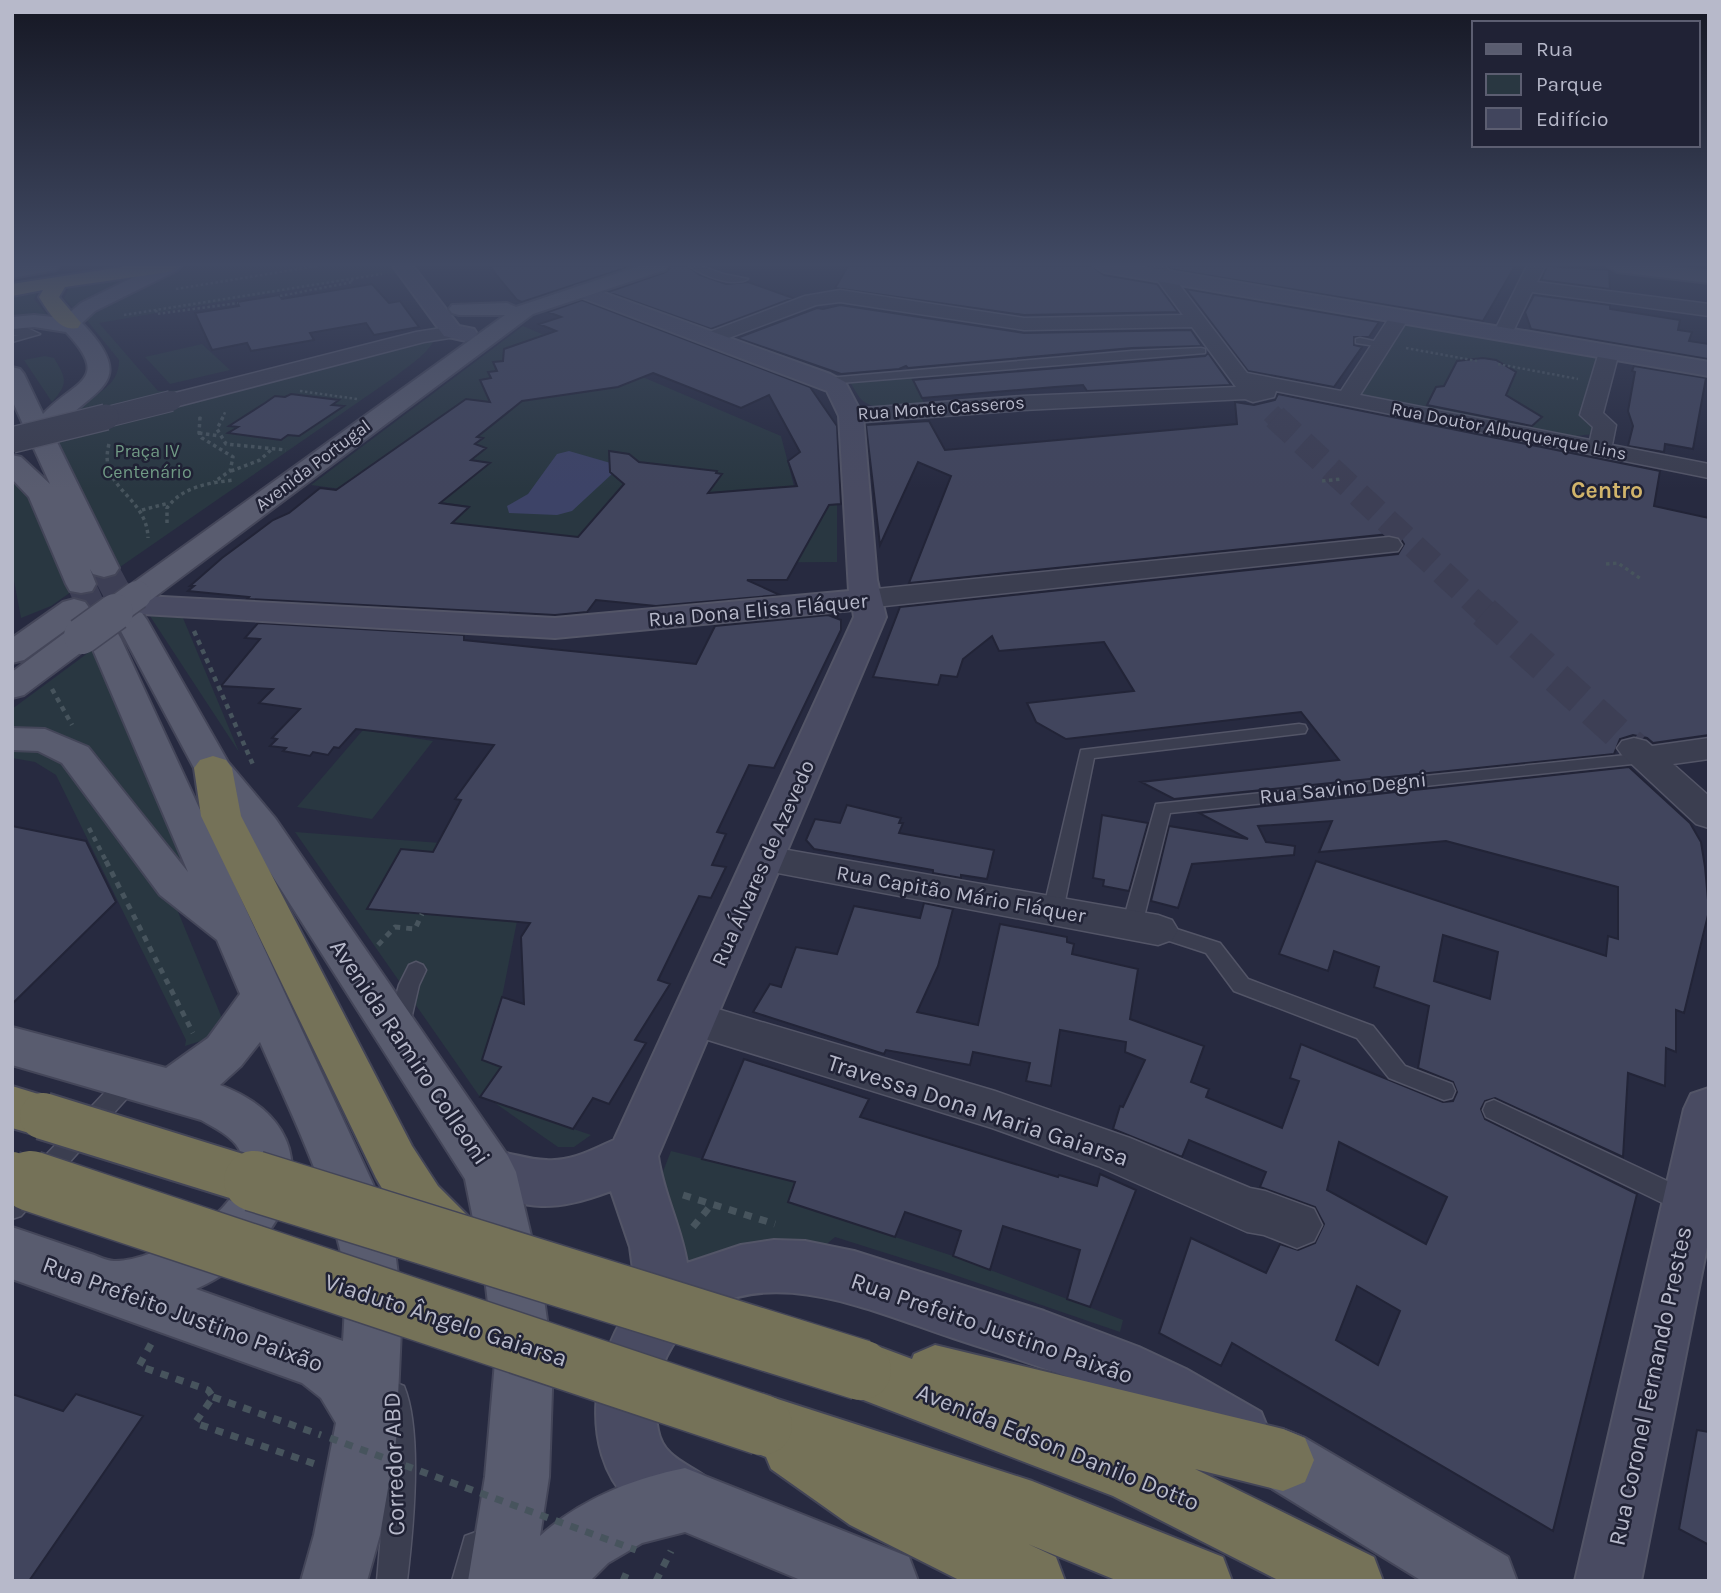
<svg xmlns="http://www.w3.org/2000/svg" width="1721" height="1593" font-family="Karla,sans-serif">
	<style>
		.green { fill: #293741 }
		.water { fill: #3d4367 }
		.building { fill: #41455d; stroke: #222437; stroke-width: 2; fill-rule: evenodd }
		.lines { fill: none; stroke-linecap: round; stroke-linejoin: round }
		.street-tunnel-far2 { stroke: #3d3f55; stroke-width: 20; stroke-dasharray: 20 10; stroke-linecap: butt }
		.street-tunnel-far1 { stroke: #3d3f55; stroke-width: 25; stroke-dasharray: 25 13; stroke-linecap: butt }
		.street-tunnel { stroke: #3d3f55; stroke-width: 32; stroke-dasharray: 32 17; stroke-linecap: butt }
		.primary-tunnel-far1 { stroke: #3d3f55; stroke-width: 28; stroke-dasharray: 28 14; stroke-linecap: butt }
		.primary-tunnel { stroke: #3d3f55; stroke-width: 36; stroke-dasharray: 36 18; stroke-linecap: butt }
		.lane-casing { stroke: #535567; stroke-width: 3 }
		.street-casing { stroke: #535567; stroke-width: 3 }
		.secondary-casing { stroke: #535567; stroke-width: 4 }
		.primary-casing { stroke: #444659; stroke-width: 4 }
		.highway-casing { stroke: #434557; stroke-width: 4 }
		.path-far4 { stroke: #47545d; stroke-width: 2.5; stroke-dasharray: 2.5 2.5; stroke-linecap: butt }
		.path-far3 { stroke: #47545d; stroke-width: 3.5; stroke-dasharray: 3.5 3.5; stroke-linecap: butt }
		.path-far2 { stroke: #47545d; stroke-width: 4.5; stroke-dasharray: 5 5; stroke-linecap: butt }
		.path-far1 { stroke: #47545d; stroke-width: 5; stroke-dasharray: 6 6; stroke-linecap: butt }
		.path { stroke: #47545d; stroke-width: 7; stroke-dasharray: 8 8; stroke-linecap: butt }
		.lane { fill: #3b3e50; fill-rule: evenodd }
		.street { fill: #3b3e50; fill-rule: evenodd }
		.secondary { fill: #494b62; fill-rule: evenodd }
		.primary { fill: #595c6f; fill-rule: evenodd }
		.highway { fill: #757258; fill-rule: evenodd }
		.street-bridge-far1-casing { stroke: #535567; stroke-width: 22; stroke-linecap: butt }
		.street-bridge-casing { stroke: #535567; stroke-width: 28; stroke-linecap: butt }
		.primary-bridge-far1-casing { stroke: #444659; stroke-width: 31; stroke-linecap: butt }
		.primary-bridge-casing { stroke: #444659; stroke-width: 39; stroke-linecap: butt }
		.highway-bridge-far1-casing { stroke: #434557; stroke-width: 50; stroke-linecap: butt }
		.highway-bridge-casing { stroke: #434557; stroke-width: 63; stroke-linecap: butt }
		.path-bridge { stroke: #47545d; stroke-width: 7; stroke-dasharray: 8 8; stroke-linecap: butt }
		.street-bridge-far1 { stroke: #3b3e50; stroke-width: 20 }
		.street-bridge { stroke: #3b3e50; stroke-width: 25 }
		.primary-bridge-far1 { stroke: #595c6f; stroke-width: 28 }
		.primary-bridge { stroke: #595c6f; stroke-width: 36 }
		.highway-bridge-far1 { stroke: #757258; stroke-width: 46 }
		.highway-bridge { stroke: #757258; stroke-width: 60 }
		.labels { text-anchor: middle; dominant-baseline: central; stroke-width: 5; stroke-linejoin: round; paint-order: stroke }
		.far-street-label { font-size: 18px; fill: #b7b9ca; stroke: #202235 }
		.far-park-label { font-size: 18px; fill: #709a85; stroke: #202235 }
		.street-label { font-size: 21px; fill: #b7b9ca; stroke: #202235 }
		.far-district-label { font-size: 23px; font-weight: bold; fill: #d1b46b; stroke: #202235 }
		.near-street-label { font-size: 24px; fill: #b7b9ca; stroke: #202235 }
	</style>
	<rect width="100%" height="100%" fill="#272a40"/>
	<path class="green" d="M195,266H394L402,274L376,275L99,323L158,391L187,390L438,326C437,349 412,363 396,376L120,567L56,438C62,429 68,417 76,410C93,394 119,388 119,360L85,318L87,314L174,270Z
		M144,274L74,309L64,298L69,288L77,285Z
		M37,292L34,299L47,315L12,320V295Z
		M1407,319L1600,356L1593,434L1568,437L1358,396Z
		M523,326L781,436L794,486L819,506L837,504V562L409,565L469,506L311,485Z
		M202,344L230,370L170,384L145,357Z
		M45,356L54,358C66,378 69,383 52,402L24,360Z
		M911,376L925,405C908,406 878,413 863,401C858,397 854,388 850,382Z
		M12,476L27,492L71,592L51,606L21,618L12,570Z
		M150,616L183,618L239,752Z
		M96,647L186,868L185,875L79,745L55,733L12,731V709Z
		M363,730L433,741L372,819L297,807Z
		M12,746L47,752L73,770L174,902L224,1023L220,1035L185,1046L186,1040L56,775L35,762L12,758Z
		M295,832L545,851L518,916L502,997L482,1060L501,1067L480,1097Z
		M492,1101L591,1135L574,1147H558Z
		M671,1151L795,1182L788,1202L953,1256L1123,1320L1120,1332L943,1271L835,1237L822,1248L687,1280L656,1174H662Z"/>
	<path class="water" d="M569,451L614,464L610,471L612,474L572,511L557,515L509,513L507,506L528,494L557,454Z"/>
	<path class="building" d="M489,266H631L522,302L517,300Z
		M671,266H687L700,275L726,284L748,282L793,298L711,329L608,292L666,272Z
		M848,266H1092L1104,275L1157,284L1178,312L1024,315L835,288Z
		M1168,266H1515L1483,321L1170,269Z
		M1547,266L1609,270L1610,289L1541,280Z
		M372,284L389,303L400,301L419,327L374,335L366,323L310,333L314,340L251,351L247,343L212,350L195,313L239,306L237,302L279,295L282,299Z
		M1186,289L1379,322L1369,337H1354V345L1362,347L1334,387L1248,371Z
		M1534,295L1610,305V309L1680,320L1678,330L1692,332L1689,341L1709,344L1708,359L1531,329L1525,312Z
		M582,300L810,387L837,426L841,504L829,505L787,580H747L780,595L656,606L596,600L587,612L555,615L247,599L249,597L188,591L194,586H190L222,558L273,520L289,513L320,488L336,490L466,399L490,402L480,380L491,378L488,372L497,371L493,362L503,361L504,349L556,331L539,324L561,317L548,312ZM653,373L741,408L769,395L800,452L788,461L797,486L708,493L722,474L716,473L717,471L639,462L629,454L609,451L610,472L624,484L578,537L452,523L469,507L440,503L490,463L471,460L486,448L475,444L483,438L477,437L522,401L618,387Z
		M840,305L1024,333L1191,330L1202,346L1132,348L908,368L906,366L899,369L841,374L737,338L817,308L823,309Z
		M1208,353L1231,385L1087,391L1083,385L1055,387L922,398L913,380L1205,356Z
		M1483,358L1496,360L1516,372L1506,395L1542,417L1532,426L1427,405L1436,387L1444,386L1457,361Z
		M1634,366L1706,378L1693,449L1665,444L1664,452L1628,446L1633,426L1628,411L1635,372L1632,371Z
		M291,394L339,400L332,405L344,406L299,436L288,435L281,440L228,433L238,427L229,426L265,403L275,396L285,397Z
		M1278,394L1660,471L1654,506L1709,518V735L1653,743L1647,738L1633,735L1620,739L1614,754L1174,799L1141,782L1339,760L1301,712L1066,739L1036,722L1027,703L1134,691L1104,642L999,651L992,636L963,659L957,677L941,675L938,685L873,677L900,607L1398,554L1404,544L1399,536L1389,534L909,583L951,476L918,462L880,545L866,425L929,421L945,450L1237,424L1235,402L1254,405L1275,400Z
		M828,615L841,620V630L774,768L749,765L717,832L726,834L712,865L726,867L711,898L699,896L658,980L670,984L635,1040L646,1043L609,1104L593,1098L573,1129L480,1097L501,1067L482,1060L502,997L524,1004L521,937L530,923L367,909L401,849L433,852L461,800L455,799L494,745L356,729L339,748L334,747L328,755L313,752L310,756L283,751L286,748L270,746L277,739L272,738L300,709L259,703L273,689L221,686L260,639L245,638L258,623L464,635V640L696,664L715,626Z
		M1629,767L1690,823L1701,842L1705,867L1709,911L1684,1013L1676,1010V1052L1666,1048L1665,1086L1628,1073L1623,1157L1495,1098L1485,1101L1481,1109L1485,1119L1637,1194L1553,1531L1232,1343L1221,1366L1159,1333L1191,1238L1266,1273L1280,1244L1298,1250L1315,1243L1324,1224L1315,1207L1260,1187L1266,1172L1189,1140L1182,1157L1113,1129L1120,1106L1123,1107L1145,1060L1125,1052L1126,1042L1060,1030L1051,1086L1026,1081L1030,1063L973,1052L970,1065L886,1050L884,1054L753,1012L770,984L781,987L796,947L837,954L854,906L920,918L924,903L953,909L938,966L917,1012L978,1025L1000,924L1067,937V942L1074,944L1072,954L1138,969L1130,1019L1204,1046L1191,1082L1209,1089L1206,1097L1282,1128L1299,1081L1290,1078L1301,1044L1443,1102L1453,1101L1457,1092L1453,1082L1418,1068L1429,1006L1374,987L1379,967L1334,951L1328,971L1279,954L1316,861L1606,956L1608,936L1618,939V887L1446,841L1319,852L1332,821L1258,826L1266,842L1295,846L1294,855L1192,864L1178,908L1151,901L1169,826L1248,839L1199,813ZM1443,935L1498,952L1490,999L1434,981ZM1339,1142L1447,1197L1426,1244L1327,1190ZM1357,1286L1400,1311L1378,1365L1336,1340Z
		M847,805L901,818L899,823H903L899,833L994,850L987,879L961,875V878L933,873V870L814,849L806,840L815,819L840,823Z
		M1102,815L1148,823L1129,891L1103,886L1104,880L1093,878Z
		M12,826L86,841L116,902L12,1004Z
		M744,1059L869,1099L860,1117L1058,1177L1059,1175L1097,1186L1100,1174L1136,1190L1090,1307L1067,1299L1080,1250L1003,1226L990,1270L953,1256L961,1231L905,1212L895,1237L788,1202L795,1182L702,1159Z
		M12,1394L63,1411L76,1394L143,1416L29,1581H12Z
		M1697,1430L1709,1432V1545L1679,1529Z"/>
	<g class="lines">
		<path class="street-tunnel-far2" d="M1271,413L1277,419"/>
		<path class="street-tunnel-far1" d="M1275,417L1486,613"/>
		<path class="street-tunnel" d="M1484,612L1634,748"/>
		<path class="primary-tunnel-far1" d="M104,568L128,613
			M81,584L94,613"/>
		<path class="primary-tunnel" d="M93,612L105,639
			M127,612L131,620"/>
		<g class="lane-casing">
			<path id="lane" d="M689,266H701L723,274L748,279C733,288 702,275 689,266Z
				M27,328L40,334L12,342V336L19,335H12V329Z
				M1360,338L1387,344L1382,347L1356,343V339Z
				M1201,348L1205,349V353L828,384L823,381L828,378L1132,351Z
				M1299,724L1305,725L1307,729L1305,733L1094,758L1063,911L1060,916H1046L1043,911L1081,750Z
				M1645,753L1651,754L1653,758L1651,762L1170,813L1142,925L1139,930L1132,932L1125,930L1122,925L1156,804Z
				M1158,923L1220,943L1248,979L1373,1026L1405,1066L1452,1084L1455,1091L1452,1098L1444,1100L1389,1078L1357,1038L1234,991L1206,953L1151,935L1148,930L1151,925Z
				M416,962L423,965L426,970L419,985L409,1028L406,1034L398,1037L390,1034L387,1028L399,985L409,965Z
				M131,1070L139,1073L142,1079L139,1085L21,1216L12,1219V1191L123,1073Z
				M1494,1100L1695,1194L1698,1202L1695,1210L1686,1213L1677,1210L1486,1117L1483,1110L1486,1103Z
				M394,1382L404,1386C423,1432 413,1531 407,1581H377L385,1488L380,1396L384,1386Z
				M476,1532L487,1536L491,1547L482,1581H452L465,1536Z"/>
		</g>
		<g class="street-casing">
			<path id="street" d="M1147,266H1165L1247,373L1341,391L1393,312L1400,310L1410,316L1360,395L1590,440L1593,427L1580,415L1599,352L1602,348H1616L1619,352L1603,413L1616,425L1612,445L1709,464V478L1276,391L1274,397L1253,402L1245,399L1023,410L851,423L843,421L840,416L843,411L851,409L1023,396L1236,387L1192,327L1024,330L840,302L816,305L718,342H704L701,338L704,334L805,296L840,290L1024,318L1183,315Z
				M1527,266H1545L1537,282L1709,304V316L1532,292L1510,338H1496L1493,334Z
				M455,326L462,328L465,332L462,336L424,342L171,408L163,406L160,401L163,396L416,332Z
				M1389,537L1398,539L1402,545L1398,551L866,608L856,605L852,599L856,593L866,590Z
				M1634,738L1646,741L1652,746L1709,738V759L1673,764L1709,796V828L1696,824L1622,755L1617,748L1622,741Z
				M765,846L1158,915L1172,920L1178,930L1172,940L1158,945L752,868L746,859L752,850Z
				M694,1002L995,1091L1130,1138L1250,1188L1265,1191L1314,1209L1322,1225L1314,1241L1297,1248L1264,1235L1247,1232L1098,1166L992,1128L679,1031L673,1019L679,1007Z"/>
		</g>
		<g class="secondary-casing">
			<path id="secondary" d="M393,266H413L459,326L474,329L477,334L474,339L466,341L444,336Z
				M1094,266H1139L1709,362V376L1104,272Z
				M582,285L830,374L845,382L863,416L877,580L886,617L658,1156C663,1193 681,1226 687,1263L741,1245L774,1240L805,1241L854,1251L1044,1311L1139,1347L1186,1369L1261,1412L1270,1434L1261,1456L1239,1465C1195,1446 1156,1417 1113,1396C1062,1372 1007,1356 953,1338C873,1312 747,1251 680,1335C659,1362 650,1396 658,1430C663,1457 687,1463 706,1477C711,1481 714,1493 717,1500L708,1523L685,1532C665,1524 645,1516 629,1501C577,1449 592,1351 637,1299L630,1247L611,1191C551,1213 531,1210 472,1188L464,1172L472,1156C501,1145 516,1159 546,1160C571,1162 592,1150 614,1140L854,617L853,610L555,638L125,613L114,611L109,604L114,597L125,595L555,618L849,591L839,416L827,391L575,295L572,291L575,287Z
				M1709,1088V1237L1641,1581H1575L1684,1109L1691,1094Z"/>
		</g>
		<g class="primary-casing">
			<path id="primary" d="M12,266H59L56,270L12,278Z
				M156,266H181L178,270L95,311L82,323C143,387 89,387 53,434L119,568L115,574L104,577L93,574L90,569L96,584L92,591L81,593L70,591L66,584L29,497L12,479V455L21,457L50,484L12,400V367L20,369L24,374L43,414C75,380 112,381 66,332L34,327L12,329V317L34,315L63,318L81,303Z
				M639,266H668L665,270L533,314L148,602L137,604L126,602L121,595L126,588L505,315H459L452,313L449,309L452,305L507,303L516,307Z
				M1607,266H1666L1709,271V283L1617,272Z
				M74,599L85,602L90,609L85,616L24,660L12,663V638L63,602Z
				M131,610L142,613L147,620L228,762L275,818L508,1156L516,1172L541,1278L553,1362L549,1477L540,1536C581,1499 631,1479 685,1468L909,1557L918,1581H803L685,1532L642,1543L608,1563L590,1581H468L485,1477L495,1362L485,1278L465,1179L247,836L194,768L115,620L120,613Z
				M82,626L95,632L105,629L117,632L121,639L373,1184L395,1251L402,1307L396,1442L380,1535L367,1581H301L314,1535L336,1423L321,1398L302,1383L12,1279V1227C38,1236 63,1244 88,1253C96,1255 106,1261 114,1261C157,1262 264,1203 239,1149C232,1136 213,1127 201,1120L12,1065V1027L166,1068L208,1038L240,994L217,940L160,895L62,763L38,751L12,750V728L45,729L88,747L188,872L91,645L24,695L12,698V672L70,629ZM260,1042C289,1109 323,1177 340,1249C347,1279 345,1311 343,1341L196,1289C291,1247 342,1131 220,1085L241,1066Z
				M1283,1429L1305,1438L1508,1557L1517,1581H1422L1261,1482L1252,1460L1261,1438Z"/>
		</g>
		<g class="highway-casing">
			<path id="highway" d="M128,266H179L169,272L65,287L59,297L81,323L78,328C59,332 48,311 39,297L43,290L12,296V284Z
				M213,756L226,760L232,768L241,816L412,1146L438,1186L474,1222L482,1240L474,1258L455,1265C416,1250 396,1213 376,1178L201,816L194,768L200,760Z
				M12,1086L61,1101L68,1116L61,1131L43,1137L12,1128Z
				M861,1340L912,1359L914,1354L935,1345L1283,1429L1305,1438L1314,1460L1305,1482L1283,1491L1195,1469L1374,1557L1383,1581H1280L1113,1496L840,1391L831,1370L840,1349Z
				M762,1394L1032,1481L1223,1557L1232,1581H1118L1028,1544L1056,1557L1065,1581H961L850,1525L771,1469L766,1457L740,1447L731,1425L740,1403Z"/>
		</g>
		<path class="path-far4" d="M176,289L317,266
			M280,296L353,282L351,279
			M156,310L157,314L238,303
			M124,315L382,274
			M1406,348L1477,361
			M1498,364L1578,379
			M300,391L357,399
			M200,419V416
			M222,419L226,410"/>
		<path class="path-far3" d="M200,417L199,433L202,438L233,457L230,471L214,482
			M223,417L217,429L226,444L286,450
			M199,433L219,436
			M109,444C97,489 147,495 148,538
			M231,471L260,460L272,449
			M1322,481L1341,479
			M142,510L169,503
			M167,523V508C183,486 209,483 234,480
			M1606,564L1618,563L1641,579"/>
		<path class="path-far2" d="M194,631L254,767
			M52,689L72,725
			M89,828L107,863"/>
		<path class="path-far1" d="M106,861L193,1033
			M378,945L395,927L415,929L422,914"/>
		<path class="path" d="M683,1195L775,1224
			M693,1227L712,1204
			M151,1344L139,1366L208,1390L213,1397L195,1423L315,1464
			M213,1397L321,1435
			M623,1581L628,1569
			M656,1581L671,1551"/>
		<use href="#lane" class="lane"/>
		<use href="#street" class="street"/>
		<use href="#secondary" class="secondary"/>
		<use href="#primary" class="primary"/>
		<use href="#highway" class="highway"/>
		<g class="street-bridge-far1-casing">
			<path id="street-bridge-far1" d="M99,419L171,401"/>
		</g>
		<g class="street-bridge-casing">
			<path id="street-bridge" d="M12,440L106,417"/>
		</g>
		<g class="primary-bridge-far1-casing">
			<path id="primary-bridge-far1" d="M112,613L137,595"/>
		</g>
		<g class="primary-bridge-casing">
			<path id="primary-bridge" d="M82,636L115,612"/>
		</g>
		<g class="highway-bridge-far1-casing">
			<path id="highway-bridge-far1" d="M43,1116L259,1183
				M12,1175L36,1183"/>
		</g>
		<g class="highway-bridge-casing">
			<path id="highway-bridge" d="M31,1181L762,1425
				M254,1181L861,1370"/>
		</g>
		<path class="path-bridge" d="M330,1438L636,1550"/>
		<use href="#street-bridge-far1" class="street-bridge-far1"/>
		<use href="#street-bridge" class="street-bridge"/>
		<use href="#primary-bridge-far1" class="primary-bridge-far1"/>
		<use href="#primary-bridge" class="primary-bridge"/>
		<use href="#highway-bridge-far1" class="highway-bridge-far1"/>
		<use href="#highway-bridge" class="highway-bridge"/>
	</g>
	<linearGradient id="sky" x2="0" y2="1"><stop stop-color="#151723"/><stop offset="0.54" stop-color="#414a64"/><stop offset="1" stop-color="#414a64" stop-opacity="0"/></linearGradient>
	<rect width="1721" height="489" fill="url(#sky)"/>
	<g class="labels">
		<g class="far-street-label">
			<text transform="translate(941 408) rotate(-4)">Rua Monte Casseros</text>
			<text transform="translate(1509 431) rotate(11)">Rua Doutor Albuquerque Lins</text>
			<text transform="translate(313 465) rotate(-37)">Avenida Portugal</text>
		</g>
		<g class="far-park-label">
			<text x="147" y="451">Praça IV<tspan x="147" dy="21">Centenário</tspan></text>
		</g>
		<g class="street-label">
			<text transform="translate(758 610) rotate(-5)">Rua Dona Elisa Fláquer</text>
			<text transform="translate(1343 788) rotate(-6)">Rua Savino Degni</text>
			<text transform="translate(763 863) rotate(-66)">Rua Álvares de Azevedo</text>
			<text transform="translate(961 894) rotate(10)">Rua Capitão Mário Fláquer</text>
		</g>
		<g class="far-district-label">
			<text x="1607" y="490">Centro</text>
		</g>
		<g class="near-street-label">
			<text transform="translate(410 1052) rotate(56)">Avenida Ramiro Colleoni</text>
			<text transform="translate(978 1110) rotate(18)">Travessa Dona Maria Gaiarsa</text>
			<text transform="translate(183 1314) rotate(20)">Rua Prefeito Justino Paixão</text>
			<text transform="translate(446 1320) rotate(18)">Viaduto Ângelo Gaiarsa</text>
			<text transform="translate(992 1328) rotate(19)">Rua Prefeito Justino Paixão</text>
			<text transform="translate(1650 1386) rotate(-78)">Rua Coronel Fernando Prestes</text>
			<text transform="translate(1058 1447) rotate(22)">Avenida Edson Danilo Dotto</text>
			<text transform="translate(394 1464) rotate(-92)">Corredor ABD</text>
		</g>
	</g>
	<rect width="1721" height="1593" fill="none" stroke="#b7b9ca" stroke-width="28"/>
	<rect x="1472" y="21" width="228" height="126" fill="#202235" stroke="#5c5e71" stroke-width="2"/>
	<rect x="1486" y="44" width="35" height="10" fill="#595c6f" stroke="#5c5e71" stroke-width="2"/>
	<text x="1536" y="56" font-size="21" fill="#b7b9ca">Rua</text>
	<rect x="1486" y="74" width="35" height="21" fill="#293741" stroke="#5c5e71" stroke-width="2"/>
	<text x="1536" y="91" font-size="21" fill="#b7b9ca">Parque</text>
	<rect x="1486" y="108" width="35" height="21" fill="#41455d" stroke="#5c5e71" stroke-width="2"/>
	<text x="1536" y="126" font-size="21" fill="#b7b9ca">Edifício</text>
</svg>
